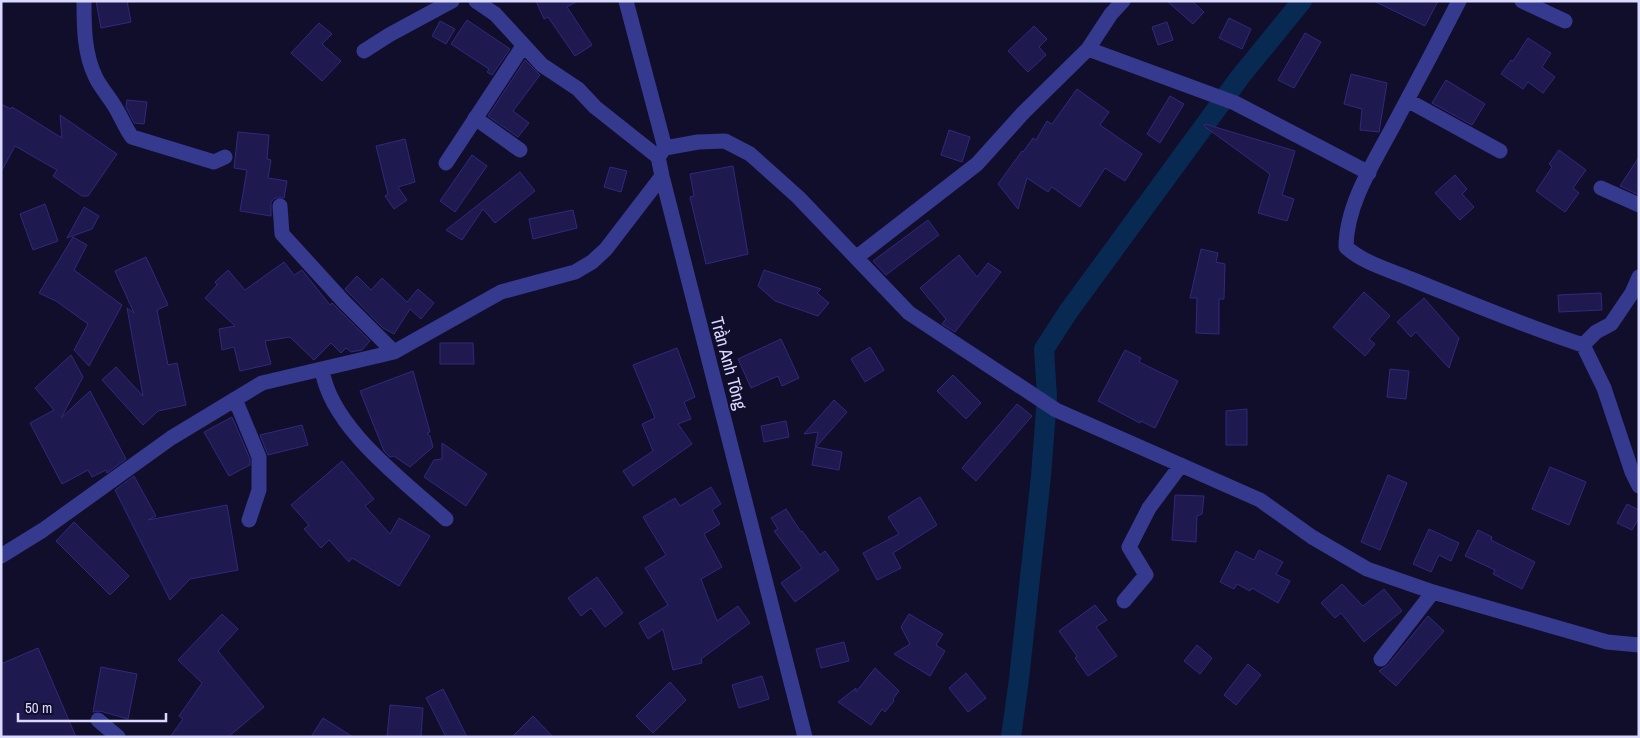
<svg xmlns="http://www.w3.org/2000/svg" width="1640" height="738" font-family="'Archivo Narrow',sans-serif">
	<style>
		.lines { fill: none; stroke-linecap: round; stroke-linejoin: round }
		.canal { stroke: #082a52; stroke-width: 20 }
		.building { fill: #1e194f; stroke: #31297d }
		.minor { stroke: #353a8f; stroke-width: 15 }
		.labels { text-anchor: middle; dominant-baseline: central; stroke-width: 4.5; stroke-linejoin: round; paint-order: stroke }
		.street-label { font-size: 18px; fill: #dad9ff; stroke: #110e2c }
	</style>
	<rect width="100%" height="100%" fill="#110e2c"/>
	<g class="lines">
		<path class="canal" d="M1011,737L1019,679L1041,476L1047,397L1044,349L1068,312L1240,77L1302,1"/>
	</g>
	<path class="building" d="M96,1H127L131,22L101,28Z
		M536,1H578L567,7L592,45L575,56L548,17L544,19Z
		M1167,1H1192L1204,12L1193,24Z
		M1374,1H1438L1425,26Z
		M1229,18L1251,29L1242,49L1219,38Z
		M467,20L510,49L492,75L487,72L489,69L451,44Z
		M440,21L455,29L446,44L432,36Z
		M1167,22L1173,40L1158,45L1152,27Z
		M319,23L332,34L322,44L341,61L322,81L291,53Z
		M1034,26L1047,39L1039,47L1046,55L1028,72L1008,51Z
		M1305,33L1321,42L1294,88L1278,80Z
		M1528,38L1551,53L1542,67L1555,77L1543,93L1528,82L1523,89L1501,74L1511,60L1513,61Z
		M525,60L540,75L513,111L529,123L518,137L488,116Z
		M1351,74L1387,83L1379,132L1360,130L1362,109L1344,104Z
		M1446,80L1485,104L1472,125L1432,103Z
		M1077,89L1109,112L1100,125L1142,154L1125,181L1105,168L1080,207L1052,187L1048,192L1027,178L1018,209L998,184L1022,151L1023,152L1033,138L1036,140L1047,121L1052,124Z
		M1170,96L1184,104L1160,143L1147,134Z
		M127,100L147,102L144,124L134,123L126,107Z
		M1,104L11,109L12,107L62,138L60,115L117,154L88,196H82L53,176L57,170L15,146L1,172Z
		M1205,124L1295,151L1282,195L1294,199L1287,221L1258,213L1270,174L1204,126Z
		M949,130L970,137L962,162L941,155Z
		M238,132L269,135L267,159L271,160L268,178L287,181L284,198H275L271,202V216L240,211L247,170L234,168Z
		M405,139L415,182L398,187L407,200L394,209L385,196L388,194L376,146Z
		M1559,150L1586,170L1573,188L1579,193L1565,212L1536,191L1552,167L1549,164Z
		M472,155L487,166L455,212L440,201Z
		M1639,157V195L1620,186Z
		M733,166L748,254L706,264L690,197L694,196L690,174Z
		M610,167L627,171L621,192L604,187Z
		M520,172L535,191L495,223L483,209L462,240L446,230Z
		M1455,175L1467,189L1462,194L1474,207L1460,220L1435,193Z
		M45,204L58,241L33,250L20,214Z
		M84,207L99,216L92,229L67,238Z
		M573,210L577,228L533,239L529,219Z
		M928,220L939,235L886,275L873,261Z
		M73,237L87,245L74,270L122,305L89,366L74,350L88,324L56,301L39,293Z
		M1201,249L1218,253L1216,262L1225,264L1224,299H1219V334L1196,333L1197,298H1190Z
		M959,255L977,277L988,263L1001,272L955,332L942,324L946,319L920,288Z
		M146,257L168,305L157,310L168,365L177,363L186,405L158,411L143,425L102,380L116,367L143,396L127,308L134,313L115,271Z
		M284,262L294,275L302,270L330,305L332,303L370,341L362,350L351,352L346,348L341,353L331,343L314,360L290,337L265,341L271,364L240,371L234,347L222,350L219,329L235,326L205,298L217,285L215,282L228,270L245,290Z
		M764,270L821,289L817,293L829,303L818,316L775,301L758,286Z
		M357,276L371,290L382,278L407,302L418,289L434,303L421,319L410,309L394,334L383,328L345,289Z
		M1364,292L1390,316L1369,339L1375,344L1365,356L1333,327Z
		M1601,293L1602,310L1559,312L1558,295Z
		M1424,298L1459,338L1449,368L1416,332L1411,337L1397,322Z
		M781,339L799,378L782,386L778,376L751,388L738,359Z
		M440,343H473L474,364H440Z
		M870,347L884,370L865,382L851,359Z
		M677,348L695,397L684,402L691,419L678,424L692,444L633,486L623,471L653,451L642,424L655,418L633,365Z
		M1125,350L1141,358L1139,362L1178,381L1155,428L1141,421L1140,423L1098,401Z
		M71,355L83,377L61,418L90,391L126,459L107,473L106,470L92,477L88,470L62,484L30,423L54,410L35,388Z
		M1390,369L1409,371L1406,399L1387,397Z
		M413,371L430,432L427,433L430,436L433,447L410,467L394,456L390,457L384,451L360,391Z
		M953,375L981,403L966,419L937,391Z
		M834,400L847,412L816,447L842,452L839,470L812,465L818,432L804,434Z
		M1017,404L1032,416L976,481L962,468Z
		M1247,409V445H1226V411Z
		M232,417L250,459V465L229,476L204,432Z
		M786,421L789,437L764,442L761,426Z
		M302,425L308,445L268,455L260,435Z
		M442,443L487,474L466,506L424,477L434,460L442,459Z
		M342,461L374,499L365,506L390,534L399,518L430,536L399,586L352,558L349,562L329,540L321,548L304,529L309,525L291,505Z
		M1550,467L1586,482L1569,525L1532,509Z
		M1388,475L1407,483L1380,550L1361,542Z
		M134,476L156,516L148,520L227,505L238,570L190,579L170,600L115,490Z
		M711,487L721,504L712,510L720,524L704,534L722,567L701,579L717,621L738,606L750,623L701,659L702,663L673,670L663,629L648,639L639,623L668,605L645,568L666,555L643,517L675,498L680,506Z
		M1175,495L1204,496L1202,514L1197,516L1196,542L1172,540Z
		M920,497L937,525L893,553L901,568L877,580L863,553L899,534L888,517Z
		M1627,504L1639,510V518L1632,530L1617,523Z
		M786,509L801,532L802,531L820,555L825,551L839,570L795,602L781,583L802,568L774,531L778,529L771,518Z
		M74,522L129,576L110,595L56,541Z
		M1429,529L1459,543L1451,561L1439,555L1431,572L1413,564Z
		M1478,530L1492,537L1491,540L1535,562L1522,589L1493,574L1495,570L1465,556Z
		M1259,550L1283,562L1276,574L1290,581L1278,603L1252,588L1250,591L1237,584L1234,589L1220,582L1236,551L1254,560Z
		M597,577L623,613L605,627L591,608L581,616L568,598Z
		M1342,584L1363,606L1384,589L1402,611L1364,642L1341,613L1335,618L1321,603Z
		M1095,605L1107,620L1096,627L1117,656L1088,676L1075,658L1077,656L1059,631Z
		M222,614L238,629L218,651L264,707L228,737H170L183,719L179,716L202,683L178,660Z
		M909,614L943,634L936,645L945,651L930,676L894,654L910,644L901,627Z
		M1428,616L1444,631L1396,686L1379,671L1388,665Z
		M844,642L849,661L821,668L816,649Z
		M1197,645L1212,658L1200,674L1184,661Z
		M38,648L76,737H1V664Z
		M1248,664L1261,675L1236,705L1224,695Z
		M101,667L137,674L128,719L100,711L93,712Z
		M875,668L899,691L893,699L894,701L885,712L882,709L871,725L838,702L856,688V692Z
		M966,673L986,698L968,712L949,688Z
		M762,676L769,699L739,708L732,685Z
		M670,682L686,700L653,733L636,716Z
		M443,689L467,737H446L432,709L426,698Z
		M390,705L423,708L421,737H387Z
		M533,716L553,737H512Z
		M323,718L353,737H311Z"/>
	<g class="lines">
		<path class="minor" d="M84,1C84,27 84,54 96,78C102,90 113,101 119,114C124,123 126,129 132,137L214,162L225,157
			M476,1L495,14L542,65L578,89L595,107L658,157
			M626,1L665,148L658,157L662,176L805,737
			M1459,1C1439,40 1419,78 1398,117C1378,156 1346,202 1346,247C1363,263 1390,270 1411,279C1468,302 1524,326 1583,345L1604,388L1632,472L1639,486
			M1522,1L1565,21
			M1088,49L1235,103L1369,173
			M364,51L389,35L452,1
			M1407,100L1500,151
			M475,118L520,150
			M665,148L698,142L725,141L750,154L798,197L909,313L1056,410L1260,500L1312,537L1367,569L1433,592L1607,642L1639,645
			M446,163L523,46
			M1601,188L1639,205
			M280,206L282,234L345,303L394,352
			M857,257L977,164L1023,113L1088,49L1111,14L1123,1
			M1583,345L1596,332L1611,324L1632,293L1639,277
			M322,369C330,427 404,481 446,519
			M235,399L259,457V490L249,520
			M1,556L43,530L171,438L262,383L394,352L501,292L575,272L592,262L606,249L662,176
			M1124,601L1146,575L1129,547L1149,508L1181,465
			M1381,659L1433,592
			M98,720L118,737"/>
	</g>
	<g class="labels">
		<g class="street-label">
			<text transform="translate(729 363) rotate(75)">Trần Anh Tông</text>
		</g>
	</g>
	<rect width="1640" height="738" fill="none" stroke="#dad9ff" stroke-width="5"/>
	<path d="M18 713v8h148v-8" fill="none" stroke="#dad9ff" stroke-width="2.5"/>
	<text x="25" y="713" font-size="15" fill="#dad9ff" stroke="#110e2c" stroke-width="4" paint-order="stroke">50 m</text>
</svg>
